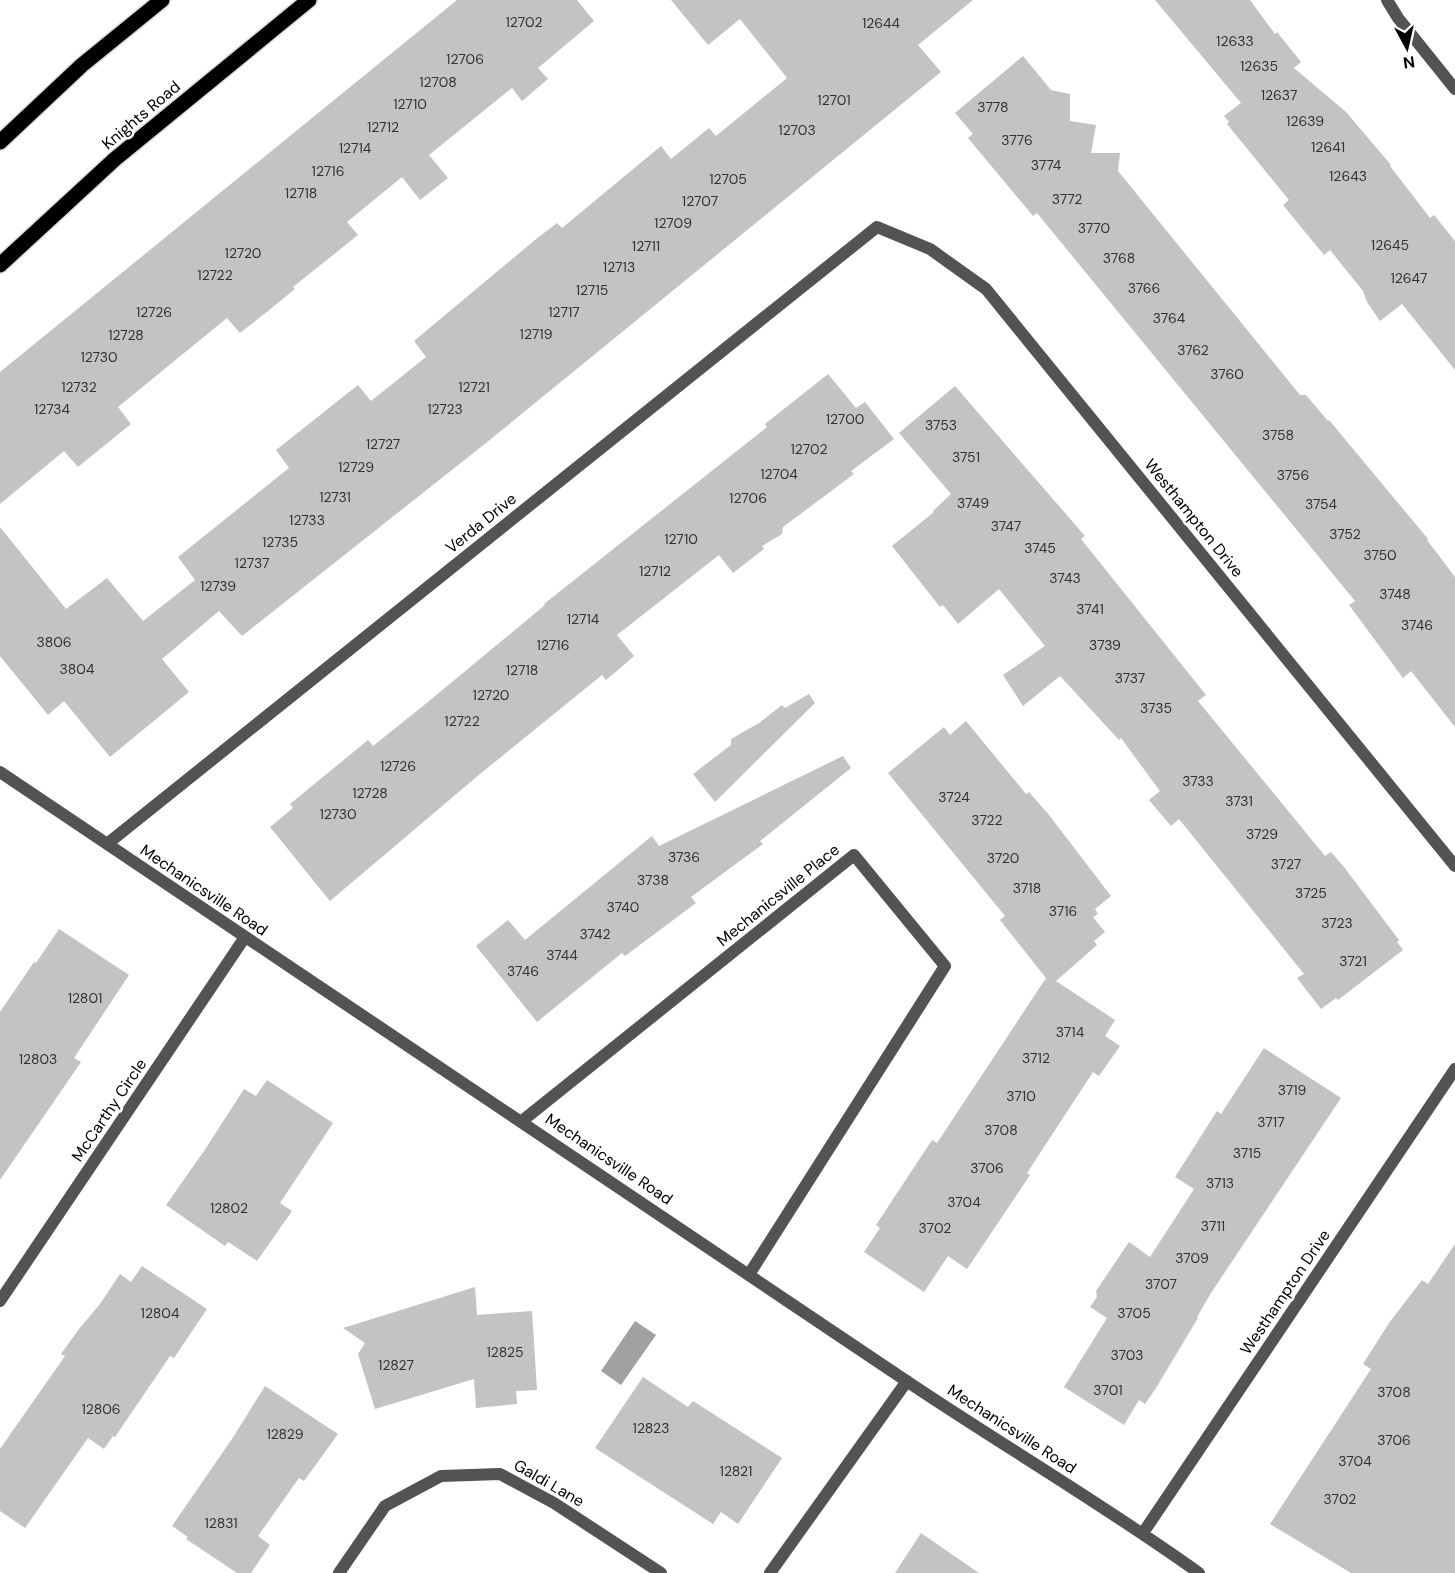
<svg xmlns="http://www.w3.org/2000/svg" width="1455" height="1573" font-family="'DM Sans',sans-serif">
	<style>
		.water { fill: #a1a1a1 }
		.building { fill: #c3c3c3 }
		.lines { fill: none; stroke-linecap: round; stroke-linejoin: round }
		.primary-casing { stroke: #dbdbdb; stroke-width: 18 }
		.street { stroke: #535353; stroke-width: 12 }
		.primary { stroke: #000; stroke-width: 15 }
		.labels { text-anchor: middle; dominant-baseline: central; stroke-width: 5; stroke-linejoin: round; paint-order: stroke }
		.number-label { font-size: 14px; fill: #313131 }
		.street-label { font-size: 16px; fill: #000; stroke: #fff }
	</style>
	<rect width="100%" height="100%" fill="#fff"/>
	<path class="water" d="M635,1321L656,1335L621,1385L601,1371Z"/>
	<path class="building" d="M457,0H577L594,21L538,68L548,79L522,101L512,88L429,155L448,178L420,200L402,177L347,222L358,235L293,287L295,289L268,311L240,333L227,318L118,407L131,424L105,445L78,467L64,451L0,504V372Z
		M671,0H973L918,45L941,72L486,443L242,636L219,611L162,659L189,692L110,757L64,701L48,715L0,656V527L66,609L107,578L143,621L195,580L178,557L289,468L276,450L358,385L371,401L426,357L414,341L535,240L557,223L562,228L661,146L671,159L709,128L716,136L787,78L740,19L708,45Z
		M1155,0H1250L1275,34L1277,32L1301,62L1294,68L1346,112L1391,165L1390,166L1430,218L1434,215L1455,241V370L1402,304L1380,321L1367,302L1363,291L1330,250L1324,255L1283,205L1289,200L1227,124L1229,122L1224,116L1241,103Z
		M1023,56L1051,90L1070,94V121L1096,125L1091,153H1120L1118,171L1300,395H1306L1328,421L1329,420L1428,539L1427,540L1455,577V727L1411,671L1403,678L1349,605L1355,601L1037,213L1033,216L968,138L973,134L955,113Z
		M828,374L856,408L865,402L894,439L851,471L854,474L783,527L782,534L762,546L764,549L733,573L719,555L617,635L634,656L625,664L606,680L602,675L480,774L330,901L270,827L293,808L290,804L368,740L373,746L423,706L545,605L544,604L767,427L765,424Z
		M955,386L1085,536L1081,539L1206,695L1198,701L1325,856L1331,852L1344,867L1399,940L1397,942L1403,950L1338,1000L1336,998L1321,1009L1297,978L1304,974L1179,819L1171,826L1149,800L1160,791L1121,738L1119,740L1060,676L1023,706L1003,675L1045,646L999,589L958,624L943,605L940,607L892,546L934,512L933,511L951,494L899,433Z
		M809,694L815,703L715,802L693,774L731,745V739L759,723L782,705L785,708Z
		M966,721L1026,794L1029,792L1049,815L1111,896L1095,909L1098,914L1093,917L1105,932L1094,941L1097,945L1056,981L1115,1020L1105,1036L1120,1046L1099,1076L1093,1072L1027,1173L1030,1175L967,1269L948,1256L924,1292L864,1252L880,1228L876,1225L932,1140L937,1143L1046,978L1000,920L1005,916L888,773L944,727L950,735Z
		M843,756L851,768L760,841L763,844L691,897L696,903L625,956L622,953L537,1022L476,946L508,920L525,940L652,836L659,846Z
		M59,929L129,975L74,1058L81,1062L0,1180V1012L34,962L36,963Z
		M1264,1048L1341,1098L1211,1293L1197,1317L1198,1318L1156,1388L1145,1404L1139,1400L1124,1425L1064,1387L1107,1318L1090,1307L1097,1297L1096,1291L1129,1242L1150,1257L1194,1189L1175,1177L1217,1111L1221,1114Z
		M267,1080L333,1123L280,1203L292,1211L257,1261L228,1242L225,1246L166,1205L204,1151L244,1089L256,1096Z
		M1455,1244V1573H1351L1270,1524L1371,1369L1363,1364L1389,1323L1422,1280L1428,1284Z
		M142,1266L207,1309L174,1358L170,1356L115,1437L113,1436L104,1449L88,1438L25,1528L0,1511V1449L65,1356L61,1354L79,1329L100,1304L120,1274L131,1282Z
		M475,1287L477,1315L532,1311L537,1390L516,1391L517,1404L476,1408L474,1379L375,1409L358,1354L365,1343L343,1328Z
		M643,1377L688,1407L693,1401L782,1458L738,1524L721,1512L713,1524L595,1448Z
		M265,1386L338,1434L304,1481L299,1478L258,1536L270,1545L251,1573H237L186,1539L188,1537L172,1526L234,1436Z
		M921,1533L979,1573H895Z"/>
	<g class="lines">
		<g class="primary-casing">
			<path id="primary" d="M0,142L82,65L162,0
				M0,265L115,159L309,0"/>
		</g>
		<path class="street" d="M1387,0L1398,18L1455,89
			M0,772C300,975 603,1174 902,1378C1000,1444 1103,1504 1199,1573
			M107,844L877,227L930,249L986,289L1455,866
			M522,1121L854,855L945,966L750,1273
			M0,1301L245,937
			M1143,1533L1455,1069
			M339,1573L385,1506L441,1476L500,1474L554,1503L661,1573
			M770,1573L907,1381"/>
		<use href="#primary" class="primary"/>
	</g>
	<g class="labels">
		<g class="number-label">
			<text x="524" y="22">12702</text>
			<text x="881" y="23">12644</text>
			<text x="1235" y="41">12633</text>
			<text x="465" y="59">12706</text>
			<text x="1259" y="66">12635</text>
			<text x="438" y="82">12708</text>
			<text x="1279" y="95">12637</text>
			<text x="834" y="100">12701</text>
			<text x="410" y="104">12710</text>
			<text x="993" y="107">3778</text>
			<text x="1305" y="121">12639</text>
			<text x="383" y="127">12712</text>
			<text x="797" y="130">12703</text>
			<text x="1017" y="140">3776</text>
			<text x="1328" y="147">12641</text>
			<text x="355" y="148">12714</text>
			<text x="1046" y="165">3774</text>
			<text x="328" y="171">12716</text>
			<text x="1348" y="176">12643</text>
			<text x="728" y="179">12705</text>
			<text x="301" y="193">12718</text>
			<text x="1067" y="199">3772</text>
			<text x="700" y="201">12707</text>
			<text x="673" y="223">12709</text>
			<text x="1094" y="228">3770</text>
			<text x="1390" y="245">12645</text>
			<text x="646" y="246">12711</text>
			<text x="243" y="253">12720</text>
			<text x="1119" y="258">3768</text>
			<text x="619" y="267">12713</text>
			<text x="215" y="275">12722</text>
			<text x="1409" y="278">12647</text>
			<text x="1144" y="288">3766</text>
			<text x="592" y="290">12715</text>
			<text x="154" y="312">12726</text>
			<text x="564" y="312">12717</text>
			<text x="1169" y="318">3764</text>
			<text x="536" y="334">12719</text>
			<text x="126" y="335">12728</text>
			<text x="1193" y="350">3762</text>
			<text x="99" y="357">12730</text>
			<text x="1227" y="374">3760</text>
			<text x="79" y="387">12732</text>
			<text x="474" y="387">12721</text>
			<text x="52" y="409">12734</text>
			<text x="445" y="409">12723</text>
			<text x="845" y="419">12700</text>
			<text x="941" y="425">3753</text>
			<text x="1278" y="435">3758</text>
			<text x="383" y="444">12727</text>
			<text x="809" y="449">12702</text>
			<text x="966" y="457">3751</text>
			<text x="356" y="467">12729</text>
			<text x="779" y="474">12704</text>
			<text x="1293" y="475">3756</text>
			<text x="335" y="497">12731</text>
			<text x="748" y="498">12706</text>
			<text x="973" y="503">3749</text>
			<text x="1321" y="504">3754</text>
			<text x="307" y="520">12733</text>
			<text x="1006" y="526">3747</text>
			<text x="1345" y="534">3752</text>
			<text x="681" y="539">12710</text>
			<text x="280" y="542">12735</text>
			<text x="1040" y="548">3745</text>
			<text x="1380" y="555">3750</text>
			<text x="252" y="563">12737</text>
			<text x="655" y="571">12712</text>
			<text x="1065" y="578">3743</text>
			<text x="218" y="586">12739</text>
			<text x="1395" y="594">3748</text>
			<text x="1090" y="609">3741</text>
			<text x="583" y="619">12714</text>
			<text x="1417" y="625">3746</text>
			<text x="54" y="642">3806</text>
			<text x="553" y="645">12716</text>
			<text x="1105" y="645">3739</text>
			<text x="77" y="669">3804</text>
			<text x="522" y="670">12718</text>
			<text x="1130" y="678">3737</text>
			<text x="491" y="695">12720</text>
			<text x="1156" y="708">3735</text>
			<text x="462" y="721">12722</text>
			<text x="398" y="766">12726</text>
			<text x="1198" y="781">3733</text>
			<text x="370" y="793">12728</text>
			<text x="954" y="797">3724</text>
			<text x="1239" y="801">3731</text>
			<text x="338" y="814">12730</text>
			<text x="987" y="820">3722</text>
			<text x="1262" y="834">3729</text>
			<text x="684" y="857">3736</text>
			<text x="1003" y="858">3720</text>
			<text x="1286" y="864">3727</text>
			<text x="653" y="880">3738</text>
			<text x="1027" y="888">3718</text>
			<text x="1311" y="893">3725</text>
			<text x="623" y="907">3740</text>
			<text x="1063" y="911">3716</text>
			<text x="1337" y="923">3723</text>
			<text x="595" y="934">3742</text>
			<text x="562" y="955">3744</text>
			<text x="1353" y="961">3721</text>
			<text x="523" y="971">3746</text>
			<text x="85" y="998">12801</text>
			<text x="1070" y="1032">3714</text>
			<text x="1036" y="1058">3712</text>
			<text x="38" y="1059">12803</text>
			<text x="1292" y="1090">3719</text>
			<text x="1021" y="1096">3710</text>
			<text x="1271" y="1122">3717</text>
			<text x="1001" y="1130">3708</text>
			<text x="1247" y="1153">3715</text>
			<text x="987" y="1168">3706</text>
			<text x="1220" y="1183">3713</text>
			<text x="964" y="1202">3704</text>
			<text x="229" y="1208">12802</text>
			<text x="1213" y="1226">3711</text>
			<text x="935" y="1228">3702</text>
			<text x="1192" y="1258">3709</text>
			<text x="1161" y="1284">3707</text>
			<text x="160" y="1313">12804</text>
			<text x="1134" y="1313">3705</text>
			<text x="505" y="1352">12825</text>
			<text x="1127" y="1355">3703</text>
			<text x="396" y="1365">12827</text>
			<text x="1108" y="1390">3701</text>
			<text x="1394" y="1392">3708</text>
			<text x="101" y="1409">12806</text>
			<text x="651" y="1428">12823</text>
			<text x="285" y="1434">12829</text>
			<text x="1394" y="1440">3706</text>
			<text x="1355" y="1461">3704</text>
			<text x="736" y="1471">12821</text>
			<text x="1340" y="1499">3702</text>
			<text x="221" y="1523">12831</text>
		</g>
		<g class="street-label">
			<text transform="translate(141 115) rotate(-40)">Knights Road</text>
			<text transform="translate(1194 518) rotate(51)">Westhampton Drive</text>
			<text transform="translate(481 523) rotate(-39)">Verda Drive</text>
			<text transform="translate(204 890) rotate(34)">Mechanicsville Road</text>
			<text transform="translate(778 895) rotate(-39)">Mechanicsville Place</text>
			<text transform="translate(109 1110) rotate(-56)">McCarthy Circle</text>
			<text transform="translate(609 1159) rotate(34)">Mechanicsville Road</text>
			<text transform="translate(1285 1292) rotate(-56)">Westhampton Drive</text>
			<text transform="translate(1012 1429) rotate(33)">Mechanicsville Road</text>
			<text transform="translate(549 1483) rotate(30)">Galdi Lane</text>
		</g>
	</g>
	<g transform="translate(1407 48) rotate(172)" stroke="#ffffff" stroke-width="4.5" paint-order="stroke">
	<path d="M0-4.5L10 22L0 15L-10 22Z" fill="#000000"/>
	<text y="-9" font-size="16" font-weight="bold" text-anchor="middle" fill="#000000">N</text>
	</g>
</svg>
